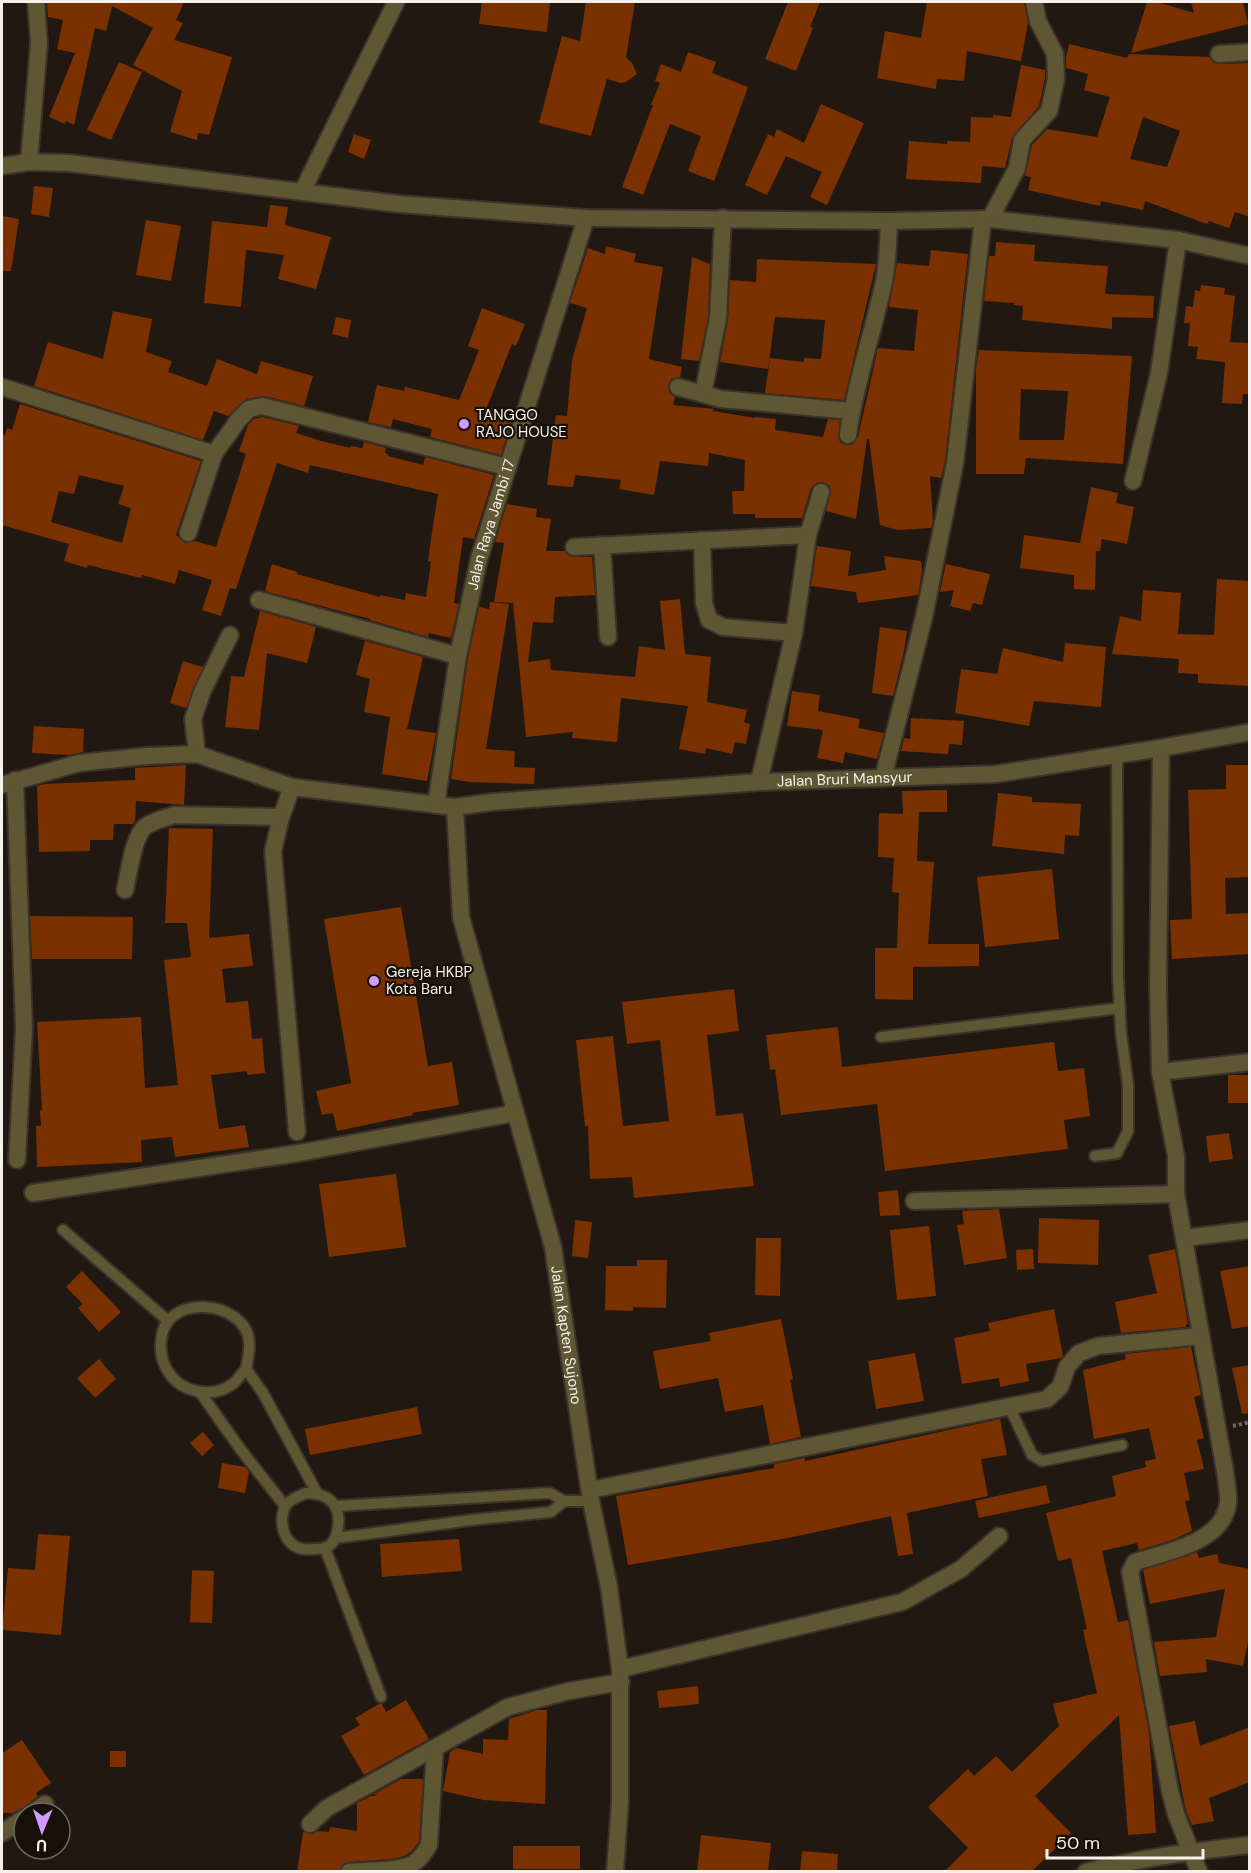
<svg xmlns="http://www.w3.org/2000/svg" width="1251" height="1873" font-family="'DM Sans',sans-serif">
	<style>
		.building { fill: #7b3000; fill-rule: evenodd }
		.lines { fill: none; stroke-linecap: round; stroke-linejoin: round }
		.service-casing { stroke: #3b332b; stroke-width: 14 }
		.minor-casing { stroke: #3b332b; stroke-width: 20 }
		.path { stroke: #736c65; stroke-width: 4; stroke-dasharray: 3 3; stroke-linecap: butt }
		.service { stroke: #5f5633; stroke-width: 10 }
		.minor { stroke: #5f5633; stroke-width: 16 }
		.poi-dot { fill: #d09dff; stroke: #171008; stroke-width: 2 }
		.labels { text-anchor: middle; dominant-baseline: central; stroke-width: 4.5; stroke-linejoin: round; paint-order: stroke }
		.poi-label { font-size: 15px; fill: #f6f1eb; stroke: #171008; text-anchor: start }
		.street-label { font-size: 15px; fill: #f6f1eb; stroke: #171008 }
	</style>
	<rect width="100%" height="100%" fill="#211911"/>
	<path class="building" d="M47,2H184L176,20L183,23L174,40L232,57L209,135L198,133L197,140L170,132L182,91L133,65L153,28L112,6L106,31L95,28L74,125L66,121L65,124L49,117L75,53L57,49L63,20L48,17Z
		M482,2H550L547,32L479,24Z
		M586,2H635L626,57L632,63L637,74L626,82L620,83L607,79L591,136L539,123L562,36L580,41Z
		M788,2H820L810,27L813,28L796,71L765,59Z
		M927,2H1024L1028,23L1021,61L967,51L964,81L937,79L936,89L877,78L885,31L921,38Z
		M1147,2H1157L1194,13L1191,2H1243L1248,24L1131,53Z
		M1069,44L1127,58L1129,54L1209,57L1214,63L1220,64L1250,63V217L1235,212L1229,228L1209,221L1207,224L1145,201L1143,210L1101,201L1100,206L1028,190L1031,177L1025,176L1032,145L1047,129L1097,137L1110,97L1084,90L1088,74L1066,68V57ZM1143,117L1180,131L1167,167L1130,159Z
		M688,52L716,62L712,73L748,87L714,181L688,171L701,136L670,124L643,195L622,187L653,105H651L660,83L655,81L661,64L681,72Z
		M119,62L142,72L111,140L87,130Z
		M1021,65L1045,70V78L1039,106L1012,138L1005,168L982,166L981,183L906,179L909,141L947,144V141L970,142L971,117L993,118V115L1011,117Z
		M821,104L864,123L827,205L810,197L822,172L786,156L767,195L745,185L768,134L774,137L777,129L804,143Z
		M354,134L371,140L364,159L348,152Z
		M34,186L53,188L49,217L31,214Z
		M270,205L288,207L285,225L331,237L316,289L278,279L284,255L246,250L241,307L204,303L212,221L267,227Z
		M2,216L19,219L11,271H2Z
		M146,220L181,226L171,281L136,275Z
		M996,242L1035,245L1034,261L1108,266L1105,294L1154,296L1153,318L1112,317V329L1022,320L1023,306L1014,305V303L984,301L989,256H995Z
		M606,246L636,254L634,262L663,267L649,359L682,367L680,377L671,379L668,385L670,394L675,397L673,405L714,409L713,411L755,418V417L776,419L775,430L823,437L828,419L840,420L838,438L841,443L847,445H852L858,437L878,348L914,351L918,310L889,307L897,263L929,266L931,250L968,254L945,461L941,478L930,476L933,520L931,528L897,530L880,525L869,439H867L856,519L826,511L831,490L829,485L823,482H818L811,488L802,518H755V514H733L732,491H744L745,460L709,453L708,466L660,461L654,495L619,489L621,480L575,475L573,487L547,485L556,415L567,416L572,360L587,308L570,303L588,248L605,254Z
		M692,257L710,264L708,317L699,361L681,359Z
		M757,259L876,264L844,400L765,393L770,358L804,362V358L821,359L825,320L775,317L768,369L720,362L728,320L730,280L756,282Z
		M1201,285L1225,288L1224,294L1235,296L1230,342L1250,343V394H1243L1242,404L1222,403L1225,362L1196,359L1198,347L1188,346L1190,323H1184L1186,306L1193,307L1195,290L1200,291Z
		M482,308L525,324L516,346L512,344L487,407L514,413L501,455L430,437L432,429L393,419L391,427L368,422L377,385L404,391L405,387L459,400L479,350L468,346Z
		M113,311L152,319L146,352L172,361L168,372L207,386L217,359L257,374L261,361L313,376L304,406L265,396L247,399L228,416L214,411L203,440L34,386L48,342L103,359Z
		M336,317L351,320L348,338L332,334Z
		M979,350L1132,356L1123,464L1026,458L1024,474H976V369ZM1021,389L1068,391L1064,440H1019Z
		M20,404L201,461L176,535L185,543L195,541L216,547L246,454L239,451L248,425L254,419L262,417L299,426L296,433L321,441L350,448L351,446L362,448L364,442L386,448L385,453L388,454V456L423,465L425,457L494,475L474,539L463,537L454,603L459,604L451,638L429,633L428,637L370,620V619L265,591L272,564L297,572V574L380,597V595L405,600L406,593L426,597L431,562L428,561L432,532L438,494L310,465L308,473L277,463L236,589L230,588L221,616L202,610L212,580L179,570L175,584L142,575L141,578L88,565L87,568L64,561L69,544L2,525V434L5,435L7,428L12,430ZM79,475L124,486L118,504L131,508L122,543L51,522L59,491L74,494Z
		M1091,487L1118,493L1116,503L1134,507L1127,544L1102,539L1100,551H1096L1095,590L1074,589V575L1020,568L1024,535L1080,543Z
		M507,504L537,509L536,517L551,519L546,551H565L569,556L574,557H592L595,595L555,597L553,623L533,622L528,662L550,659L551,670L635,677L639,646L665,650L660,601L680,599L685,654L711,657L707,702L747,710L744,722L750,724L746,744L735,742L732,754L706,748L705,754L679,749L688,706L621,698L617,742L572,738L573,732L526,737L513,603L494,602L504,543L495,542Z
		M817,546L851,551L848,576L886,570L884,556L921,561L922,571L918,595L858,603L856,592L811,586Z
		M946,564L990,574L982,605L973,603L970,611L950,606L954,590L940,592Z
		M1217,579L1250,581V686L1198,683V674L1178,673L1179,659L1112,654L1120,616L1141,621L1143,590L1181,593L1178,634L1214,635Z
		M490,602L509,604L486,749L515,751L514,767L535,768L534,784L469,782L451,779L468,658L479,607L489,609Z
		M260,611L316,627L307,663L267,653L259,730L225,727L231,676L244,677Z
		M880,627L907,631L904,651L893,696L872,693Z
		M365,641L423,657L407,729L436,733L427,781L382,774L390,717L364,712L370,679L356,675Z
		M1065,643L1106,647L1101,707L1034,701L1029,726L955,713L961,669L997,674L1003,648L1063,662Z
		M183,661L203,667L186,708L170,703Z
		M792,691L820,695L818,711L860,719L858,728L884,733L877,759L845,752L843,763L817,758L823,730L787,726Z
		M911,718L964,721L962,745L949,744L948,754L901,751L904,738L910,739Z
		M34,726L84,729L83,752L69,755L32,753Z
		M186,765L184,805L136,801L135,822L133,824H114L113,840H90V851L39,852L37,786L45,784L135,780V768Z
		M1226,765H1250V877L1225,878L1226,914L1250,913V954L1172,959L1170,920L1192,919L1188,790L1226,789Z
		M947,790V812H919L917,861L934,862L928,944H979V966L913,967V1000L875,999V948H897L899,893L892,892L894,858L878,857L879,813L903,814L902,791Z
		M998,793L1032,797V802L1081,804L1079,836L1065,835L1064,854L992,846Z
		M169,828L213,829L209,938L249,934L253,966L222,969L226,1003L248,1001L252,1039L262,1038L265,1073L247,1075V1071L211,1075L219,1129L245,1125L249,1147L175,1157L172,1137L141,1140L142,1162L37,1167L36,1126H41L40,1110H42L37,1022L141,1017L145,1088L178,1085L164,960L191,957L187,923H165Z
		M1052,869L1059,939L985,947L977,877Z
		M401,907L428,1066L452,1062L459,1105L412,1113L413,1115L337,1131L333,1113L322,1115L316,1091L351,1083L324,919Z
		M30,916L133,917L132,959H32Z
		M734,989L739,1031L707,1035L716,1116L743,1113L754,1186L634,1198L632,1177L590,1179L588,1126H585L576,1040L613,1036L623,1126L669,1121L660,1040L627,1044L622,1002Z
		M838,1027L842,1067L1054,1042L1058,1071L1084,1068L1090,1116L1064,1120L1068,1149L885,1171L877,1104L781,1115L775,1069L770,1070L766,1035Z
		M1228,1075H1250V1103H1228Z
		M1229,1133L1233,1159L1209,1162L1206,1136Z
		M396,1174L406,1247L329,1257L319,1184Z
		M898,1190L900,1215L880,1216L878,1192Z
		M999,1209L1007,1258L964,1265L957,1225L964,1224L962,1211Z
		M1039,1218L1099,1220L1098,1265L1038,1263Z
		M575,1220L592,1222L588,1258L572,1256Z
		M929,1226L936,1296L897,1300L890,1230Z
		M756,1238H781L780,1296L755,1295Z
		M1033,1249L1034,1269L1017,1270L1016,1250Z
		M1175,1249L1188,1324L1186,1325V1327L1121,1333L1115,1302L1157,1293L1148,1255Z
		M637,1260H667L666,1308L633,1307V1311L605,1310L606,1266H637Z
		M1250,1266V1326L1232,1329L1220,1271Z
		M82,1271L121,1312L99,1332L78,1308L83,1304L66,1287Z
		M1054,1309L1063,1356L1061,1358L1026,1364L1029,1381L1000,1387L999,1378L962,1384L954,1338L990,1331L988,1323Z
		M781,1319L793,1379L790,1380L801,1437L770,1444L763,1405L725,1412L718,1378L660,1389L653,1351L711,1341L709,1333Z
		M1191,1347L1201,1395L1194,1397L1204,1438L1197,1440L1204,1469L1184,1473L1190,1500L1185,1501L1192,1531L1173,1540L1139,1550L1137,1543L1102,1551L1118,1622L1128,1620L1149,1733L1156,1833L1128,1835L1119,1715L1035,1796L1071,1833L1031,1872H944L968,1848L928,1807L968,1769L974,1776L996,1756L1012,1772L1059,1726L1053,1704L1097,1693L1083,1630L1087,1629L1071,1558L1058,1561L1046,1513L1116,1496L1112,1476L1146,1467L1145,1461L1156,1459L1149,1428L1094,1439L1083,1370L1126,1359L1125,1354Z
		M915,1353L924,1401L876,1409L868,1361Z
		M99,1359L116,1379L95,1398L77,1378Z
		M1250,1365V1413L1242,1414L1232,1368Z
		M417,1407L422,1434L310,1455L305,1429Z
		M1000,1419L1007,1455L981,1459L988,1496L907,1513L913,1554L898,1556L891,1516L788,1538L628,1565L616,1496L774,1468V1464L805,1458V1461Z
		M203,1432L214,1445L202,1456L190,1443Z
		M222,1463L245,1467L249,1472L245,1493L218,1488Z
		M1046,1485L1050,1503L979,1518L975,1501Z
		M38,1534L70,1536L61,1635L2,1630L8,1568L35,1570Z
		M459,1539L462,1571L382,1577L380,1544Z
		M1197,1552L1199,1558L1217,1554L1219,1563L1250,1569V1632L1243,1666L1206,1659L1207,1672L1160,1676L1154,1642L1216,1637L1225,1589L1150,1604L1143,1570Z
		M192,1570L214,1571L212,1623L190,1622Z
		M698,1686L699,1704L659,1708L657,1691Z
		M406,1700L429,1739L364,1775L341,1736L360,1725L355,1718L379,1704H382L386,1712Z
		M537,1710H547L545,1804L483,1800L443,1791L450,1752L456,1748L483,1754V1739L508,1740L509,1719Z
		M1195,1721L1200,1746L1250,1727V1782L1209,1798L1214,1821L1192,1825L1186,1811L1169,1726Z
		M22,1740L51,1783L36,1793L38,1796L23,1808L13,1813H2V1753Z
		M110,1751H126V1767H110Z
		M401,1779H423L419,1842L411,1852L404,1856L391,1859L348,1862L343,1864L339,1872H297L303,1832L312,1834L318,1831L329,1832L330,1827L357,1831V1803L371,1796H376L374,1794Z
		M701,1835L771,1843L768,1872H697Z
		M513,1846H580V1869H513Z
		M802,1851L838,1854L837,1872H800Z"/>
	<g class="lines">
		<g class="service-casing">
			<path id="service" d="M881,1037L1120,1008
				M1095,1156L1117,1153L1128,1131V1085L1121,1033L1118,977L1117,755
				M63,1230L167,1320
				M246,1369C242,1373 238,1379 234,1383C214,1399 182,1393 169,1373C162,1363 160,1353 161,1342C163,1291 245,1300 249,1341C250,1351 248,1360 246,1369L263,1393L317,1493
				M200,1392L241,1450L285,1506
				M1009,1406L1032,1455L1042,1461L1122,1445
				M306,1493C328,1493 341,1504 338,1527C337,1533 336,1540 331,1544C326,1549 320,1549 314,1549C307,1550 297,1549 292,1544C282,1536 279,1517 286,1505C290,1499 299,1496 306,1493Z
				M336,1506L550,1493L564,1501H591
				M336,1538L471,1520L551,1512L564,1501
				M325,1548L381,1697"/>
		</g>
		<g class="minor-casing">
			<g id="minor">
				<path d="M1219,54L1250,52"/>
				<path d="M29,162L39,43L36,2"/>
				<path d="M2,166L29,162L69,163L399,204L586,218L889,221L990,219L1178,240L1250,256"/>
				<path d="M302,192L396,2"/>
				<path d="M990,219L1017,168L1022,140L1049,111L1056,79L1055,54L1038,21L1034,2"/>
				<path d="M2,387L214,454"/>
				<path d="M678,387L721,399L851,411"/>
				<path d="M703,394L718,318L723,218"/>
				<path d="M848,435C855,384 872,336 883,286C888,266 888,242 889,221"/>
				<path d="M1133,481L1159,373L1178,240"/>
				<path d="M188,533L214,454L239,419L249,409L262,406L507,467"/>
				<path d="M702,540L704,603L709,620L723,627L794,633"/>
				<path d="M602,545L608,637"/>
				<path d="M574,547L808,535"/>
				<path d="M259,600L458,656"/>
				<path d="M1161,748L1158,985L1160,1072L1176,1156V1194L1225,1471C1226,1481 1229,1493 1228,1503C1223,1543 1166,1552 1135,1562L1130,1572L1170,1791L1176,1814L1199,1872"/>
				<path d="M197,754L193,719L202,692L230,635"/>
				<path d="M883,778L924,617L955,463L983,219"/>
				<path d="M15,780L24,1028L17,1160"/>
				<path d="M759,782L794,633L808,535L821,492"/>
				<path id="s1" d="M2,785L79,763L147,756L197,754L292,787L455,807L492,802L759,782L996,774L1161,748L1250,732"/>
				<path d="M292,787L281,817L273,851L297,1132"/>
				<path id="s2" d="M436,805L458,656L479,559L586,218"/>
				<path id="s3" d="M455,807L461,917L553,1247L591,1501L609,1587L620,1669V1802L615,1872"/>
				<path d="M125,890C129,874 133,835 146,826C154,821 165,818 174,815L281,817"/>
				<path d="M1160,1072L1250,1062"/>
				<path d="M33,1193L299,1153L515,1113"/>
				<path d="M914,1201L1176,1194"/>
				<path d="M1184,1238L1250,1230"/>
				<path d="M590,1490L1047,1399L1060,1387L1067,1367L1079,1353L1098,1346L1200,1336"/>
				<path d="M620,1669L902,1602L961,1569L999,1536"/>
				<path d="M32,1813L45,1804"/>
				<path d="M310,1824L327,1808L508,1707L569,1691L621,1682"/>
				<path d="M2,1833L24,1818"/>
				<path d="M349,1872C365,1870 401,1872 414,1863C421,1859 425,1851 429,1845L435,1749"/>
				<path d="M1086,1872C1139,1858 1195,1851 1250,1845"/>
			</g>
		</g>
		<path class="path" d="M1233,1426L1250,1422"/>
		<use href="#service" class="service"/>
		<use href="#minor" class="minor"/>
	</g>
	<g class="poi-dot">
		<circle cx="464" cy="424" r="6"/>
		<circle cx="374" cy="981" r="6"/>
	</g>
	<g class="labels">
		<g class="poi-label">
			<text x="476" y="415">TANGGO<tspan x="476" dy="17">RAJO HOUSE</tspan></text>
			<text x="386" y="972">Gereja HKBP<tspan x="386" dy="17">Kota Baru</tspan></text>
		</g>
		<g class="street-label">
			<text stroke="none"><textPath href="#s2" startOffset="286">Jalan Raya Jambi 17</textPath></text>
			<text stroke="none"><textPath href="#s1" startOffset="854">Jalan Bruri Mansyur</textPath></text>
			<text stroke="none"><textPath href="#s3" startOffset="542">Jalan Kapten Sujono</textPath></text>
		</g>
	</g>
	<rect width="1251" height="1873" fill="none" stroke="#f6f1eb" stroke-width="6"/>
	<g transform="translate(42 1831) rotate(182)"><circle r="28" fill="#171008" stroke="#706a63" stroke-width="1.5"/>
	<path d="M0-4.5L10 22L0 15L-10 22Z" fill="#d09dff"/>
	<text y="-9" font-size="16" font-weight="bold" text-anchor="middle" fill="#f6f1eb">U</text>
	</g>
	<path d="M1047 1849v9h156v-9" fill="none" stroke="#f6f1eb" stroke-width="3"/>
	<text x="1056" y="1849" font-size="18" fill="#f6f1eb" stroke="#171008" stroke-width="4.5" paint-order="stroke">50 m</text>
</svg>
